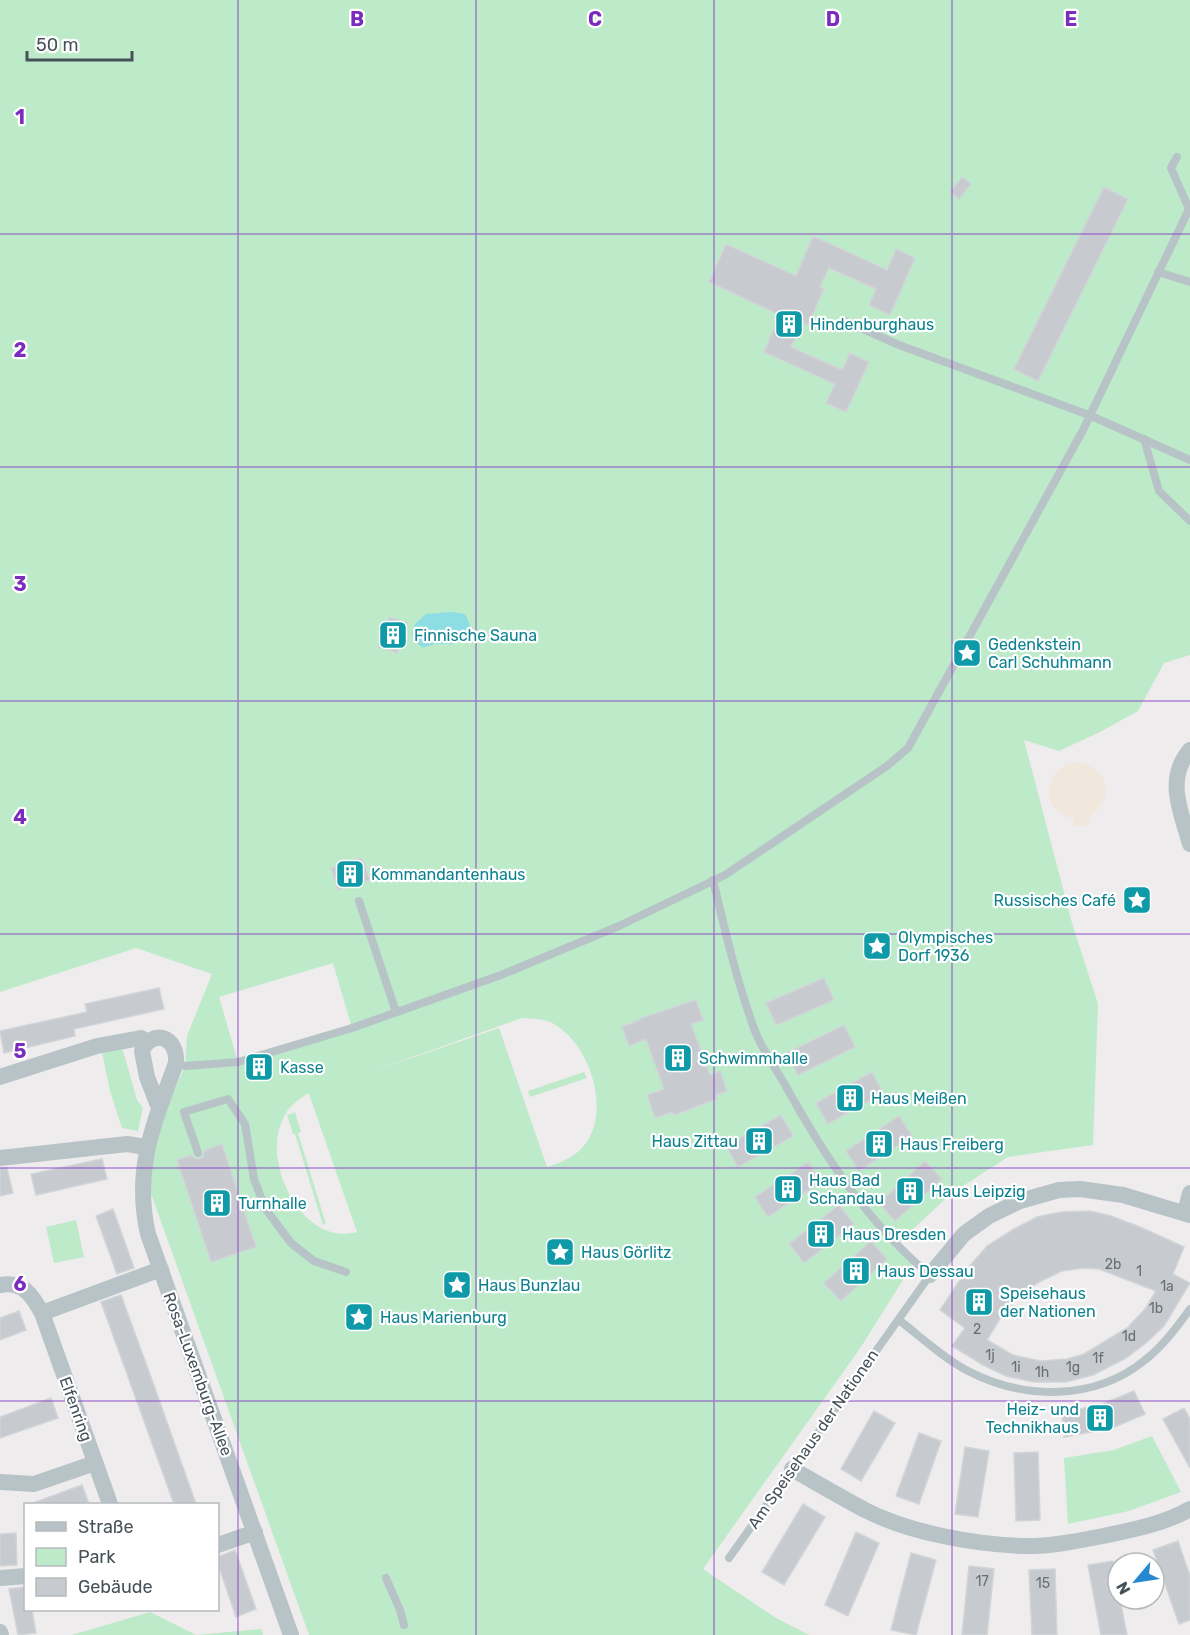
<svg xmlns="http://www.w3.org/2000/svg" width="1190" height="1635" font-family="Rubik,sans-serif">
	<style>
		.green { fill: #bdeac8; fill-rule: evenodd }
		.sand { fill: #f0e7dd }
		.water { fill: #8ddee4 }
		.building { fill: #c7cacf; stroke: #d1d4d8; stroke-width: 1.5; fill-rule: evenodd }
		.lines { fill: none; stroke-linecap: round; stroke-linejoin: round }
		.lane { stroke: #b8c3c8; stroke-width: 8 }
		.street { stroke: #b8c3c8; stroke-width: 16 }
		.grid { fill: none; stroke: #7b2cbf; stroke-width: 1.5; stroke-opacity: 0.55 }
		.labels { text-anchor: middle; dominant-baseline: central; stroke-width: 4.5; stroke-linejoin: round; paint-order: stroke }
		.number-label { font-size: 14px; fill: #667076 }
		.culture-label { font-size: 16px; fill: #0d838f; stroke: #fff; text-anchor: start }
		.street-label { font-size: 16px; fill: #465258; stroke: #fff }
		.grid-label { font-size: 20px; text-anchor: middle; font-weight: bold; fill: #7b2cbf; stroke: #fff; stroke-width: 4.5; stroke-linejoin: round; paint-order: stroke }
	</style>
	<rect width="100%" height="100%" fill="#efeced"/>
	<path class="green" d="M0,0H1190V655L1164,663L1138,711L1098,733L1059,751L1024,740L1072,923L1098,1004L1093,1145L1008,1157L952,1193L899,1242L916,1259L861,1347L703,1569L776,1618L809,1635H309L149,1188L157,1130L185,1066L187,1036L212,974L136,948L0,992ZM389,617L407,623L397,653L379,646ZM333,963L352,1028L238,1062L219,997ZM522,1018C533,1019 544,1018 554,1024C589,1044 611,1108 586,1143C577,1156 561,1163 547,1167L499,1028L365,1074ZM307,1094H309L357,1232C303,1247 262,1164 282,1121C287,1108 296,1101 307,1094Z
		M122,1047L137,1100L143,1108L138,1131L122,1128L110,1091L102,1052Z
		M584,1072L587,1078L530,1097L528,1091Z
		M295,1112L301,1132L298,1133L326,1224L323,1225L295,1134H293L287,1115Z
		M76,1220L84,1257L54,1263L46,1227Z
		M1152,1436L1181,1492L1129,1511L1068,1524L1064,1458L1114,1450Z
		M150,1612L196,1635L261,1629L263,1635H72Z"/>
	<path class="sand" d="M1076,762C1110,767 1116,799 1088,817L1091,824L1073,827V818C1041,813 1040,770 1076,762Z"/>
	<path class="water" d="M451,612L465,614L470,625L469,637C452,650 440,639 423,648L414,641L412,632L415,624L426,614Z"/>
	<path class="building" d="M962,177L971,184L959,199L950,192Z
		M1104,187L1128,199L1038,381L1014,369Z
		M813,236L887,270L896,249L915,258L890,315L869,305L876,289L829,268L820,287L824,289L808,325L802,322L791,347L842,370L850,353L869,362L846,412L826,403L835,384L764,352L780,315L709,282L726,244L796,276Z
		M389,617L407,623L397,653L379,647Z
		M362,858L370,880L338,890L331,868Z
		M824,978L834,1000L776,1025L766,1003Z
		M159,988L164,1009L74,1029L75,1036L4,1053L0,1031L87,1012L85,1004Z
		M696,1000L703,1020L691,1024L710,1075L720,1071L727,1091L716,1095L717,1099L674,1115L672,1112L655,1118L647,1095L664,1089L646,1039L629,1046L622,1027L640,1020L639,1019Z
		M844,1025L855,1047L798,1075L787,1053Z
		M872,1072L883,1093L828,1124L816,1103Z
		M781,1115L793,1136L738,1167L726,1146Z
		M899,1116L912,1136L859,1171L846,1151Z
		M222,1144L256,1247L211,1262L177,1160L192,1155L194,1158L199,1159L203,1157L204,1151Z
		M102,1159L107,1179L36,1195L31,1174Z
		M925,1161L942,1179L895,1221L879,1203Z
		M808,1162L821,1182L768,1217L755,1197Z
		M0,1168H7L13,1193L0,1196Z
		M839,1205L854,1224L804,1263L789,1244Z
		M113,1209L134,1268L117,1274L96,1216Z
		M1090,1211L1111,1216L1140,1227L1184,1247L1173,1274L1190,1283L1164,1326L1146,1343L1126,1358L1093,1375L1066,1382H1033L1006,1376L983,1365L952,1346L965,1328L940,1310L967,1269L987,1246L1014,1229L1037,1217L1061,1212ZM1083,1268L1099,1269L1156,1291L1145,1309L1127,1328L1084,1354L1067,1359L1041,1361L1013,1355L987,1340L1001,1317L1019,1295L1039,1282L1062,1271Z
		M871,1241L887,1259L841,1301L824,1283Z
		M121,1295L152,1380L196,1504H174L101,1302Z
		M19,1311L26,1330L0,1340V1318Z
		M1134,1391L1145,1414L1112,1428L1064,1437L1062,1413L1102,1404Z
		M51,1398L58,1418L0,1438V1417Z
		M1184,1408L1190,1419V1468L1163,1419Z
		M874,1411L895,1423L861,1481L841,1469Z
		M919,1433L941,1441L919,1504L896,1496Z
		M965,1447L989,1451L978,1517L955,1514Z
		M1038,1452L1040,1520L1016,1521L1014,1453Z
		M82,1485L89,1504H33V1503Z
		M803,1504L825,1517L784,1585L762,1572Z
		M856,1532L879,1543L848,1616L825,1605Z
		M16,1533L17,1565L0,1566V1534Z
		M1178,1541L1190,1576V1620L1179,1624L1153,1550Z
		M235,1550L256,1609L236,1617L218,1564V1557Z
		M911,1553L936,1560L916,1635L891,1630Z
		M1113,1561L1118,1586V1599H1120L1127,1635H1101L1088,1565Z
		M969,1566L994,1569L987,1635H962Z
		M1055,1569L1057,1635H1032L1029,1570Z
		M26,1587V1611L32,1610L36,1633L18,1635L9,1589Z"/>
	<g class="lines">
		<path class="lane" d="M1158,272L1190,282
			M845,321L899,345L1089,415L1190,460
			M1144,439L1159,491L1190,521
			M713,880C725,931 737,982 755,1031C762,1049 774,1066 784,1083C822,1152 868,1224 930,1275L729,1558
			M359,901L396,1012
			M176,1063L185,1066L238,1062L352,1028L501,975L619,926L725,875L887,766L908,748L1083,430L1189,209L1171,168L1177,157
			M198,1153L184,1112L228,1099L245,1124L254,1179L265,1208L291,1243L314,1261L346,1272
			M899,1320C921,1337 943,1358 968,1371C1024,1400 1095,1401 1145,1360C1163,1346 1177,1327 1190,1309
			M386,1578L400,1610L404,1625"/>
		<path class="street" d="M1190,750C1165,779 1181,812 1190,844
			M0,1077L97,1046L141,1038L148,1042
			M159,1108L147,1077L142,1051C151,1029 178,1035 176,1063C154,1123 133,1169 148,1234L291,1635
			M0,1158L127,1144L146,1147
			M1185,1213L1190,1193
			M930,1275L964,1234L989,1216L1020,1201L1059,1190L1080,1189L1123,1195L1190,1215
			M0,1285C23,1281 32,1295 42,1313
			M792,1469C817,1483 842,1498 867,1511C911,1533 973,1544 1022,1546C1049,1547 1077,1541 1103,1536C1132,1530 1164,1524 1190,1509
			M0,1482L34,1484L95,1463
			M110,1504L42,1313L161,1269
			M218,1545L255,1532
			M0,1578L26,1576
			M0,1632L1,1635"/>
	</g>
	<path class="grid" d="M238,0V1635M476,0V1635M714,0V1635M952,0V1635M0,234H1190M0,467H1190M0,701H1190M0,934H1190M0,1168H1190M0,1401H1190"/>
	<defs>
		<g id="building-square" transform="scale(1.5)"><rect x="-9" y="-9" width="18" height="18" rx="4" fill="#0f9aa8" stroke="#fff"/><path d="M-4-6H4V6H1V3H-1V6H-4ZM-2.5-4.3h1.7v1.8h-1.7ZM.8-4.3h1.7v1.8H.8ZM-2.5-1h1.7V.8h-1.7ZM.8-1h1.7V.8H.8Z" fill="#fff"/></g>
		<g id="sight-square" transform="scale(1.5)"><rect x="-9" y="-9" width="18" height="18" rx="4" fill="#0f9aa8" stroke="#fff"/><path d="M0-6L1.8-2.2L6-1.7L2.9 1.2L3.7 5.4L0 3.3L-3.7 5.4L-2.9 1.2L-6-1.7L-1.8-2.2Z" fill="#fff"/></g>
	</defs>
	<g fill-rule="evenodd">
		<use href="#building-square" x="789" y="324"/>
		<use href="#building-square" x="393" y="635"/>
		<use href="#sight-square" x="967" y="653"/>
		<use href="#building-square" x="350" y="874"/>
		<use href="#sight-square" x="1137" y="900"/>
		<use href="#sight-square" x="877" y="946"/>
		<use href="#building-square" x="678" y="1058"/>
		<use href="#building-square" x="259" y="1067"/>
		<use href="#building-square" x="850" y="1098"/>
		<use href="#building-square" x="759" y="1141"/>
		<use href="#building-square" x="879" y="1144"/>
		<use href="#building-square" x="788" y="1189"/>
		<use href="#building-square" x="910" y="1191"/>
		<use href="#building-square" x="217" y="1203"/>
		<use href="#building-square" x="821" y="1234"/>
		<use href="#sight-square" x="560" y="1252"/>
		<use href="#building-square" x="856" y="1271"/>
		<use href="#sight-square" x="457" y="1285"/>
		<use href="#building-square" x="979" y="1302"/>
		<use href="#sight-square" x="359" y="1317"/>
		<use href="#building-square" x="1100" y="1418"/>
	</g>
	<g class="labels">
		<g class="number-label">
			<text x="1113" y="1264">2b</text>
			<text x="1139" y="1271">1</text>
			<text x="1167" y="1286">1a</text>
			<text x="1156" y="1308">1b</text>
			<text x="977" y="1329">2</text>
			<text x="1129" y="1336">1d</text>
			<text x="990" y="1355">1j</text>
			<text x="1098" y="1358">1f</text>
			<text x="1016" y="1367">1i</text>
			<text x="1073" y="1367">1g</text>
			<text x="1042" y="1372">1h</text>
			<text x="982" y="1581">17</text>
			<text x="1043" y="1583">15</text>
		</g>
		<g class="culture-label">
			<text x="810" y="324">Hindenburghaus</text>
			<text x="414" y="635">Finnische Sauna</text>
			<text x="988" y="644">Gedenkstein<tspan x="988" dy="18">Carl Schuhmann</tspan></text>
			<text x="371" y="874">Kommandantenhaus</text>
			<text x="1116" y="900" text-anchor="end">Russisches Café</text>
			<text x="898" y="937">Olympisches<tspan x="898" dy="18">Dorf 1936</tspan></text>
			<text x="699" y="1058">Schwimmhalle</text>
			<text x="280" y="1067">Kasse</text>
			<text x="871" y="1098">Haus Meißen</text>
			<text x="738" y="1141" text-anchor="end">Haus Zittau</text>
			<text x="900" y="1144">Haus Freiberg</text>
			<text x="809" y="1180">Haus Bad<tspan x="809" dy="18">Schandau</tspan></text>
			<text x="931" y="1191">Haus Leipzig</text>
			<text x="238" y="1203">Turnhalle</text>
			<text x="842" y="1234">Haus Dresden</text>
			<text x="581" y="1252">Haus Görlitz</text>
			<text x="877" y="1271">Haus Dessau</text>
			<text x="478" y="1285">Haus Bunzlau</text>
			<text x="1000" y="1293">Speisehaus<tspan x="1000" dy="18">der Nationen</tspan></text>
			<text x="380" y="1317">Haus Marienburg</text>
			<text x="1079" y="1409" text-anchor="end">Heiz- und<tspan x="1079" dy="18">Technikhaus</tspan></text>
		</g>
		<g class="street-label">
			<text transform="translate(198 1374) rotate(70)">Rosa-Luxemburg-Allee</text>
			<text transform="translate(76 1409) rotate(70)">Elfenring</text>
			<text transform="translate(813 1439) rotate(-55)">Am Speisehaus der Nationen</text>
		</g>
	</g>
	<g class="grid-label">
		<text x="357" y="26">B</text>
		<text x="595" y="26">C</text>
		<text x="833" y="26">D</text>
		<text x="1071" y="26">E</text>
		<text x="20" y="124">1</text>
		<text x="20" y="357">2</text>
		<text x="20" y="591">3</text>
		<text x="20" y="824">4</text>
		<text x="20" y="1058">5</text>
		<text x="20" y="1291">6</text>
	</g>
	<rect x="24" y="1503" width="195" height="108" fill="#ffffff" stroke="#b5babc" stroke-width="1.5"/>
	<rect x="36" y="1522" width="30" height="9" fill="#b8c3c8" stroke="#b5babc" stroke-width="1.5"/>
	<text x="78" y="1533" font-size="18" fill="#465258">Straße</text>
	<rect x="36" y="1548" width="30" height="18" fill="#bdeac8" stroke="#b5babc" stroke-width="1.5"/>
	<text x="78" y="1563" font-size="18" fill="#465258">Park</text>
	<rect x="36" y="1578" width="30" height="18" fill="#c7cacf" stroke="#b5babc" stroke-width="1.5"/>
	<text x="78" y="1593" font-size="18" fill="#465258">Gebäude</text>
	<g transform="translate(1136 1581) rotate(241)"><circle r="28" fill="#ffffff" stroke="#b5babc" stroke-width="1.5"/>
	<path d="M0-4.5L10 22L0 15L-10 22Z" fill="#2688cf"/>
	<text y="-9" font-size="16" font-weight="bold" text-anchor="middle" fill="#465258">N</text>
	</g>
	<path d="M27 51v9h105v-9" fill="none" stroke="#465258" stroke-width="3"/>
	<text x="36" y="51" font-size="18" fill="#465258" stroke="#ffffff" stroke-width="4.5" paint-order="stroke">50 m</text>
</svg>
